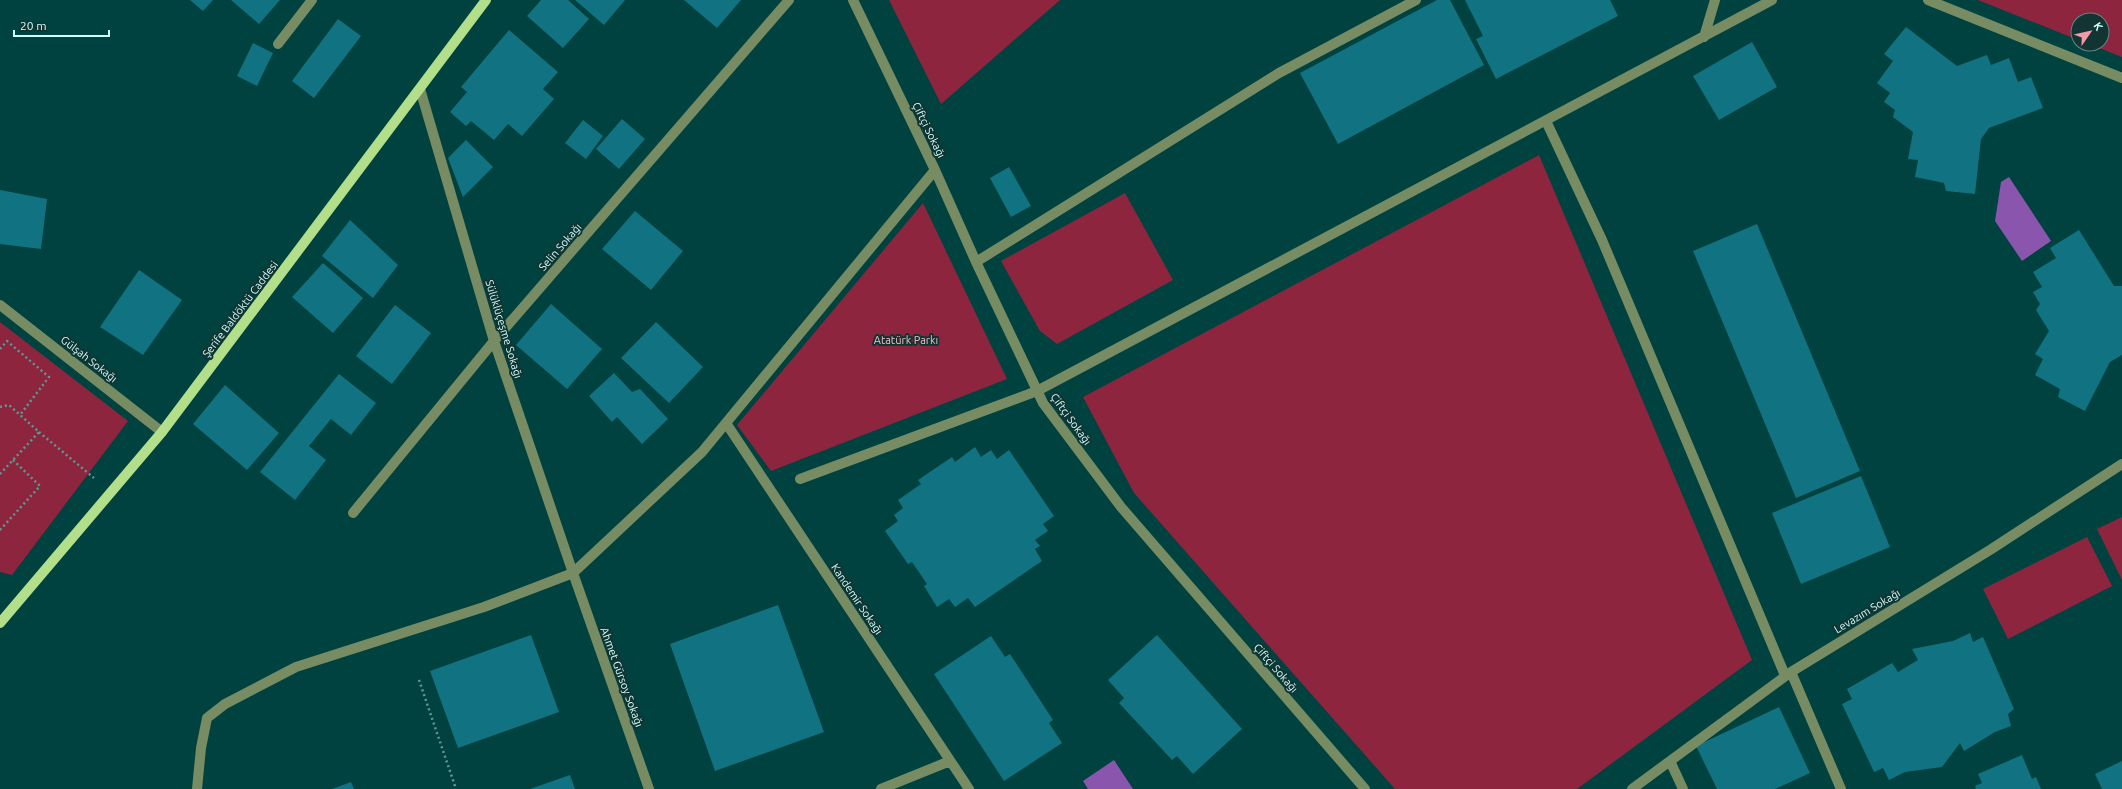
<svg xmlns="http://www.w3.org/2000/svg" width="2122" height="789" font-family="Ubuntu,sans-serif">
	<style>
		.green { fill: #8e253f }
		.water { fill: #8a56ad }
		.building { fill: #117381 }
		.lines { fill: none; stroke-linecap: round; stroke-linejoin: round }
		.path { stroke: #5f9996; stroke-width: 2.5; stroke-dasharray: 2 3; stroke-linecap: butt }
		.minor { stroke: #778c63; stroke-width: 10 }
		.major { stroke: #b4df8a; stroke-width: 10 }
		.labels { text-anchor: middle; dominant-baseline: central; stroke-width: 4; stroke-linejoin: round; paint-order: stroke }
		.street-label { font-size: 11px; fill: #cdfefa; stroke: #123433 }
		.park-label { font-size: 11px; fill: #fabfc6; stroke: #123433 }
	</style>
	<rect width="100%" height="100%" fill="#00423f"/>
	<path class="green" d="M889,0H1060L941,104Z
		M1978,0H2122V57L2089,44H2102V20H2078V40Z
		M1539,155L1752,660L1577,789H1395L1134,493L1083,397Z
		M1125,193L1173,280L1057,344L1040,331L1001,261Z
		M923,203L1007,379L771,471L737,425Z
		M0,322L128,421L12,575L0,572Z
		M2122,517V580L2097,529Z
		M2087,537L2112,586L2008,639L1983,589Z"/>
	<path class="water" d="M2009,177L2051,241L2022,261L1995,221L2001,182Z
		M1114,760L1133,789H1088L1083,781Z"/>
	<path class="building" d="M190,0H213L203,11Z
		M231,0H280L259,24Z
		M541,0H568L589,19L563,48L527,16Z
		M575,0H625L604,25Z
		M684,0H741L717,28Z
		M1437,0H1450L1484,65L1338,144L1300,73Z
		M1465,0H1610L1618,16L1496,79L1476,39L1483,36Z
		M338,19L361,36L314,98L292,81Z
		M1906,27L1957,66L1987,55L1991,65L2009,58L2018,82L2031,77L2043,108L1989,128L1981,139L1975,194L1946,191L1944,183L1915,177L1918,160L1908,159L1913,132L1893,117L1895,110L1884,102L1890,93L1877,83L1893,61L1884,54Z
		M509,30L558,72L543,89L554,99L522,136L508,124L494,140L471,121L466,126L450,112L467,92L461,87Z
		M1752,42L1777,87L1719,120L1693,76Z
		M253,43L273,53L257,86L237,76Z
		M622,119L645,139L619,169L596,149Z
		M583,120L603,136L586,159L565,143Z
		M466,140L493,167L463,197L448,158Z
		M1009,167L1031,206L1011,217L990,178Z
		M0,190L47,199L41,249L0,244Z
		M635,211L683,251L651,290L602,249Z
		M350,220L398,265L373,298L322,256Z
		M1757,224L1860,471L1796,498L1693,251Z
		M2079,230L2114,286H2122V355L2110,362L2085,411L2058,397L2060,389L2035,375L2043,359L2035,354L2049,331L2036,310L2040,304L2033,292L2042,287L2033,272L2056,258L2050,248Z
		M323,263L363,298L333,333L292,297Z
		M139,270L182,300L143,355L100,327Z
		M551,304L602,349L567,389L516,345Z
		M395,305L431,333L392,384L356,356Z
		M656,322L703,367L669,403L621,358Z
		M614,373L632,392L640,389L668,419L642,444L617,417L612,422L589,396Z
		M339,374L376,403L351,435L331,419L309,446L326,460L295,500L260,472Z
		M225,385L279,433L247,470L193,424Z
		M975,447L981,457L991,450L997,459L1009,450L1054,516L1043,524L1048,531L1035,540L1040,546L1035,549L1042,561L975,607L968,598L955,607L949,599L937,607L924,586L927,584L912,562L908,564L885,531L898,521L894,515L903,508L898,500L921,484L918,480L952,457L955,462Z
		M1861,476L1890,547L1801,584L1772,513Z
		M778,605L824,732L715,771L670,644Z
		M1970,633L1973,642L1983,637L2014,709L2008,714L2011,726L1995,732L1964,751L1960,743L1942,767L1905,772L1889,780L1883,768L1874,772L1842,704L1852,699L1847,689L1892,663L1898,672L1918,660L1912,649L1953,641Z
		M531,635L559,712L458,748L430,671Z
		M1157,635L1242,729L1193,774L1177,756L1172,760L1119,703L1124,698L1108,680Z
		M991,636L1005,657L1010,654L1053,720L1049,723L1062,743L1004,781L934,674Z
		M1779,707L1810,773L1775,789H1717L1696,746Z
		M2022,755L2032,779L2036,777L2041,789H1976L1975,786L1982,783L1978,774Z
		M2122,761V789H2102L2095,774Z
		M570,775L575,789H530Z
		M351,782L354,789H332Z"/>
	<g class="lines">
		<path class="path" d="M0,349L7,341L49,377L20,415
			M0,407L9,405L39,432L0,474
			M39,432L94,478
			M0,530L40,486L13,460
			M419,680L456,789"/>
		<path class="minor" d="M853,0L935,170L976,262L1043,403L1121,507L1365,789
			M1928,0L2122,78
			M1704,37L1715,0
			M278,44L312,0
			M420,89L494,341L573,573L649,789
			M1546,121L1602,240L1784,673
			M976,262L1279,73L1416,0
			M0,305L162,432
			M726,423L969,789
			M800,479L1037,391L1772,0
			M353,513L494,341L789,0
			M1791,672L1841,789
			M1670,761L1683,789
			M197,789L201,748L207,718L225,704L296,667L484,607L573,573L702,452L935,170
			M881,789L950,761
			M1632,789L1791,672L1990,550L2122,464"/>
		<path class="major" d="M0,623L162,432L486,0"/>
	</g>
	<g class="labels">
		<g class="street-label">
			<text transform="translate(929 130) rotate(64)">Çiftçi Sokağı</text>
			<text transform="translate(560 247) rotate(-49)">Selin Sokağı</text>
			<text transform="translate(240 309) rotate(-53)">Şerife Baldöktü Caddesi</text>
			<text transform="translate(504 329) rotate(73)">Sülüklüçeşme Sokağı</text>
			<text transform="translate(89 359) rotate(38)">Gülşah Sokağı</text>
			<text transform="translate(1071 419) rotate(54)">Çiftçi Sokağı</text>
			<text transform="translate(857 599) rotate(56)">Kandemir Sokağı</text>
			<text transform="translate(1867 611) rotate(-31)">Levazım Sokağı</text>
			<text transform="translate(1276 668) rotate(49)">Çiftçi Sokağı</text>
			<text transform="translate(622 677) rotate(70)">Ahmet Gürsoy Sokağı</text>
		</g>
		<g class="park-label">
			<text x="906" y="340">Atatürk Parkı</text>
		</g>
	</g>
	<g transform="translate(2090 32) rotate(56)"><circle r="19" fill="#123433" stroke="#5d8583"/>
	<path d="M0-3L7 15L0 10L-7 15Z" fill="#f39aa7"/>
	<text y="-6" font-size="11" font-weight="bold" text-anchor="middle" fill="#cdfefa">K</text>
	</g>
	<path d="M14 30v6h95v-6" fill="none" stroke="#cdfefa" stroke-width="2"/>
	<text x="20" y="30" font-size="12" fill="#cdfefa" stroke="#123433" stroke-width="3" paint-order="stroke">20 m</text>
</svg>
